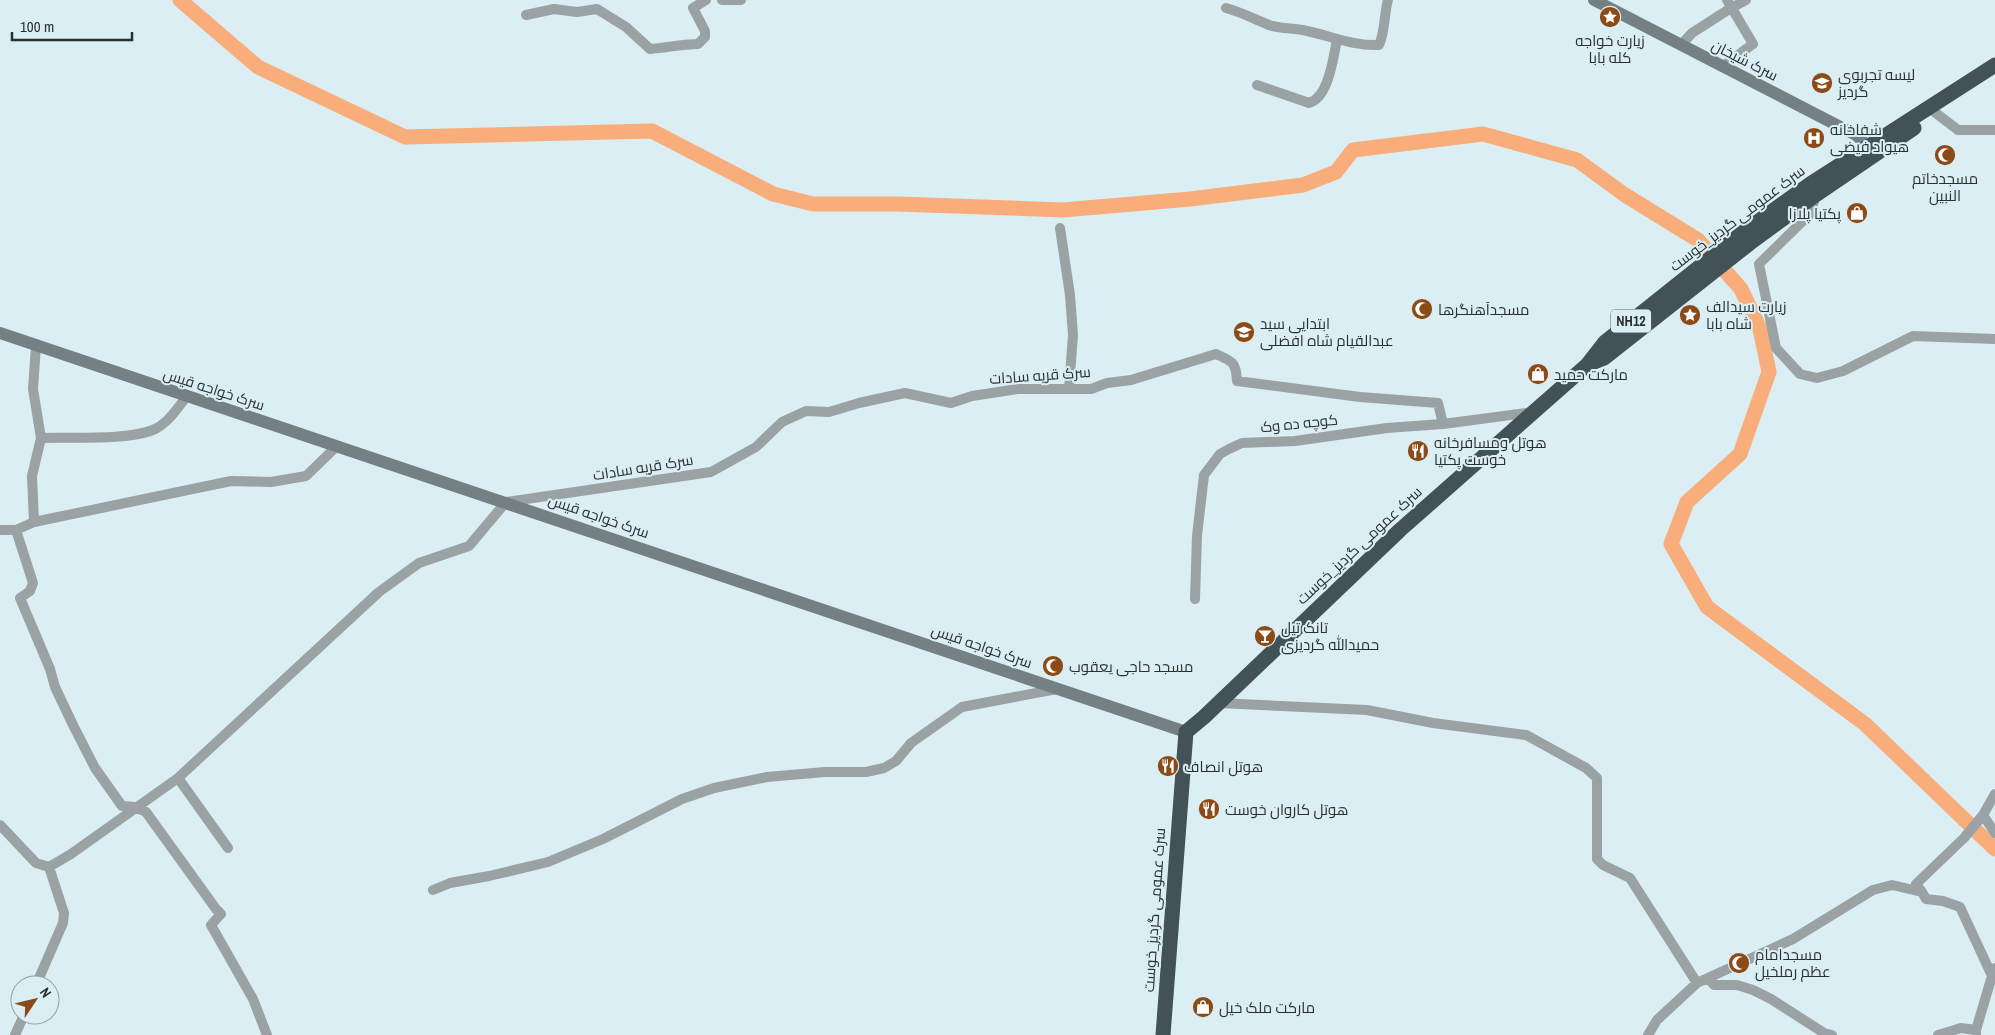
<svg xmlns="http://www.w3.org/2000/svg" width="1995" height="1035" font-family="'Archivo Narrow',Cairo,sans-serif">
	<style>
		.lines { fill: none; stroke-linecap: round; stroke-linejoin: round }
		.river { stroke: #f9ad7a; stroke-width: 15 }
		.street { stroke: #9aa2a4; stroke-width: 10 }
		.secondary { stroke: #748083; stroke-width: 12 }
		.highway { stroke: #425257; stroke-width: 15 }
		.labels { text-anchor: middle; dominant-baseline: central; stroke-width: 4; stroke-linejoin: round; paint-order: stroke }
		.shield { fill: #daeef3; stroke: #5d696c; stroke-width: 1 }
		.shield-label { font-size: 14px; font-weight: bold; fill: #283032 }
		.poi-label { font-size: 15px; fill: #283032; stroke: #daeef3; text-anchor: start }
		.street-label { font-size: 15px; fill: #283032; stroke: #daeef3 }
	</style>
	<rect width="100%" height="100%" fill="#daeef3"/>
	<g class="lines">
		<path class="river" d="M180,0L258,67L405,137L652,131L773,194L813,204H898L1063,210L1190,199L1303,185L1336,172L1353,150L1483,134L1577,160L1625,195L1698,240L1741,289L1760,329L1769,372L1740,454L1687,502L1671,544L1707,607L1865,724L1995,849"/>
		<path class="street" d="M722,0H741
			M1737,5L1746,0
			M1226,8C1241,12 1254,19 1269,25C1281,29 1295,28 1307,31C1331,36 1353,46 1379,45C1385,32 1384,14 1388,0
			M526,15L554,9L577,12L597,9L626,27L650,49C666,48 681,44 698,44L705,37V31L693,8L706,0
			M1681,45L1692,33L1731,8
			M1722,67L1753,44L1727,0
			M1257,85L1309,103C1329,97 1333,58 1337,40
			M1928,107L1958,130H1995
			M1816,195L1810,214L1759,264L1776,348L1800,374L1817,378L1843,371L1913,336L1995,339
			M1060,228L1070,295L1073,335L1069,389
			M41,438C70,437 133,441 157,428C169,421 178,408 186,397
			M34,522L32,476L41,438L33,389L36,346
			M0,530H16L34,522L231,481L271,482L306,476L337,446
			M16,530L33,583L30,591L20,598L50,669L55,687L73,725L95,768L122,806L135,807L146,812L216,909L221,914L211,925L253,999L267,1035
			M1195,599L1197,536L1204,475L1220,454L1229,449L1242,443L1295,441L1387,428L1443,424L1533,412
			M1218,703L1367,710L1433,723L1526,735L1586,768L1597,778V859L1603,865L1630,878L1697,983
			M178,778L228,848
			M1983,815L1995,833
			M0,825L36,863L49,867L71,854L178,778L379,592L419,563L469,546L506,502L711,472L756,447L782,422L806,411L829,412L859,403L905,393L951,403L972,396L1018,389H1091L1107,383L1131,380L1216,354C1233,362 1236,362 1237,381L1360,397L1438,403L1443,424
			M433,890L450,883L489,876L548,862L603,839L682,799L714,788L767,777L825,772H866L884,768L896,761L911,743L962,707L1057,689
			M1922,892L1916,884L1964,838L1983,815L1995,794
			M1708,978L1714,985H1737L1753,990L1771,999L1824,1033L1832,1035
			M36,985L63,923L64,913L49,867
			M15,1035L24,1015
			M1648,1035L1657,1020L1697,983L1793,939L1873,890L1892,885L1922,892L1926,899L1943,901L1960,907L1992,976L1995,968
			M1938,1035L1961,1028L1976,1030
			M1976,1035V1030L1992,976"/>
		<path class="secondary" d="M1594,0L1856,135L1874,152
			M0,333L1186,732"/>
		<path class="highway" d="M1594,362L1604,358L1750,243L1817,194L1914,128
			M1163,1035L1186,732L1204,717L1400,530L1587,365L1605,342L1742,233L1810,184L1995,65"/>
	</g>
	<defs>
		<g id="sight-disc" transform="scale(1.125)"><circle r="9.5" fill="#8c4a17" stroke="#daeef3"/><path d="M0-6L1.8-2.2L6-1.7L2.9 1.2L3.7 5.4L0 3.3L-3.7 5.4L-2.9 1.2L-6-1.7L-1.8-2.2Z" fill="#fff"/></g>
		<g id="school-disc" transform="scale(1.125)"><circle r="9.5" fill="#8c4a17" stroke="#daeef3"/><path d="M0-5L7-2L0 1L-7-2ZM-4 1L0 2.5L4 1V4Q0 6-4 4Z" fill="#fff"/></g>
		<g id="hospital-disc" transform="scale(1.125)"><circle r="9.5" fill="#8c4a17" stroke="#daeef3"/><path d="M-5-5h3v3.5h4V-5h3V5h-3V1.5h-4V5h-3Z" fill="#fff"/></g>
		<g id="mosque-disc" transform="scale(1.125)"><circle r="9.5" fill="#8c4a17" stroke="#daeef3"/><path d="M3.5-4.9A6 6 0 1 0 3.5 4.9A5 5 0 1 1 3.5-4.9Z" fill="#fff"/></g>
		<g id="shop-disc" transform="scale(1.125)"><circle r="9.5" fill="#8c4a17" stroke="#daeef3"/><path d="M-5-2.5h2.3a2.7 3.5 0 0 1 5.4 0H5L5.5 6h-11ZM-1.5-2.5h3a1.5 2.3 0 0 0-3 0Z" fill="#fff"/></g>
		<g id="restaurant-disc" transform="scale(1.125)"><circle r="9.5" fill="#8c4a17" stroke="#daeef3"/><path d="M-5-6h1v4h1v-4h1v4h1v-4h1v5L-1.5 .5V6h-2V.5L-5-1ZM5-6V6H3V1.5H1.5Q1.5-4 5-6Z" fill="#fff"/></g>
		<g id="bar-disc" transform="scale(1.125)"><circle r="9.5" fill="#8c4a17" stroke="#daeef3"/><path d="M-6-5H6L.8 .8V4.5H3.5V6h-7V4.5H-.8V.8Z" fill="#fff"/></g>
	</defs>
	<g fill-rule="evenodd">
		<use href="#sight-disc" x="1610" y="17"/>
		<use href="#school-disc" x="1822" y="83"/>
		<use href="#hospital-disc" x="1814" y="138"/>
		<use href="#mosque-disc" x="1945" y="155"/>
		<use href="#shop-disc" x="1857" y="213"/>
		<use href="#mosque-disc" x="1422" y="309"/>
		<use href="#sight-disc" x="1690" y="315"/>
		<use href="#school-disc" x="1244" y="332"/>
		<use href="#shop-disc" x="1538" y="374"/>
		<use href="#restaurant-disc" x="1418" y="451"/>
		<use href="#bar-disc" x="1265" y="636"/>
		<use href="#mosque-disc" x="1053" y="666"/>
		<use href="#restaurant-disc" x="1168" y="766"/>
		<use href="#restaurant-disc" x="1209" y="809"/>
		<use href="#mosque-disc" x="1739" y="963"/>
		<use href="#shop-disc" x="1203" y="1007"/>
	</g>
	<g class="labels">
		<rect class="shield" x="1611" y="309.5" width="40" height="23" rx="4"/>
		<g class="shield-label">
			<text x="1631" y="321">NH12</text>
		</g>
		<g class="poi-label">
			<text x="1610" y="40" text-anchor="middle">زیارت خواجه<tspan x="1610" dy="17">کله بابا</tspan></text>
			<text x="1838" y="74">لیسه تجربوی<tspan x="1838" dy="17">گردیز</tspan></text>
			<text x="1830" y="129">شفاخانه<tspan x="1830" dy="17">هیواد فیضی</tspan></text>
			<text x="1945" y="178" text-anchor="middle">مسجدخاتم<tspan x="1945" dy="17">النبین</tspan></text>
			<text x="1841" y="213" text-anchor="end">پکتیا پلازا</text>
			<text x="1706" y="306">زیارت سیدالف<tspan x="1706" dy="17">شاه بابا</tspan></text>
			<text x="1438" y="309">مسجدآهنگرها</text>
			<text x="1260" y="323">ابتدایی سید<tspan x="1260" dy="17">عبدالقیام شاه افضلی</tspan></text>
			<text x="1554" y="374">مارکت حمید</text>
			<text x="1434" y="442">هوتل ومسافرخانه<tspan x="1434" dy="17">خوست پکتیا</tspan></text>
			<text x="1281" y="627">تانک تیل<tspan x="1281" dy="17">حمیدالله گردیزی</tspan></text>
			<text x="1069" y="666">مسجد حاجی یعقوب</text>
			<text x="1184" y="766">هوتل انصاف</text>
			<text x="1225" y="809">هوتل کاروان خوست</text>
			<text x="1755" y="954">مسجدامام<tspan x="1755" dy="17">عظم رملخیل</tspan></text>
			<text x="1219" y="1007">مارکت ملک خیل</text>
		</g>
		<g class="street-label">
			<text transform="translate(1745 60) rotate(27)">سرک شیخان</text>
			<text transform="translate(1737 218) rotate(-37)">سرک عمومی گردیز_خوست</text>
			<text transform="translate(1040 375) rotate(-4)">سرک قریه سادات</text>
			<text transform="translate(214 389) rotate(18)">سرک خواجه قیس</text>
			<text transform="translate(1299 423) rotate(-6)">کوچه ده وک</text>
			<text transform="translate(643 467) rotate(-9)">سرک قریه سادات</text>
			<text transform="translate(599 516) rotate(19)">سرک خواجه قیس</text>
			<text transform="translate(1359 545) rotate(-43)">سرک عمومی گردیز_خوست</text>
			<text transform="translate(982 646) rotate(19)">سرک خواجه قیس</text>
			<text transform="translate(1154 910) rotate(-86)">سرک عمومی گردیز_خوست</text>
		</g>
	</g>
	<g transform="translate(35 1000) rotate(55)"><circle r="24" fill="#daeef3" stroke="#93a2a6"/>
	<path d="M0-4L9 19L0 12L-9 19Z" fill="#8c4a17"/>
	<text y="-8" font-size="14" font-weight="bold" text-anchor="middle" fill="#283032">N</text>
	</g>
	<path d="M12 32v8h120v-8" fill="none" stroke="#283032" stroke-width="2.5"/>
	<text x="20" y="32" font-size="15" fill="#283032" stroke="#daeef3" stroke-width="4" paint-order="stroke">100 m</text>
</svg>
